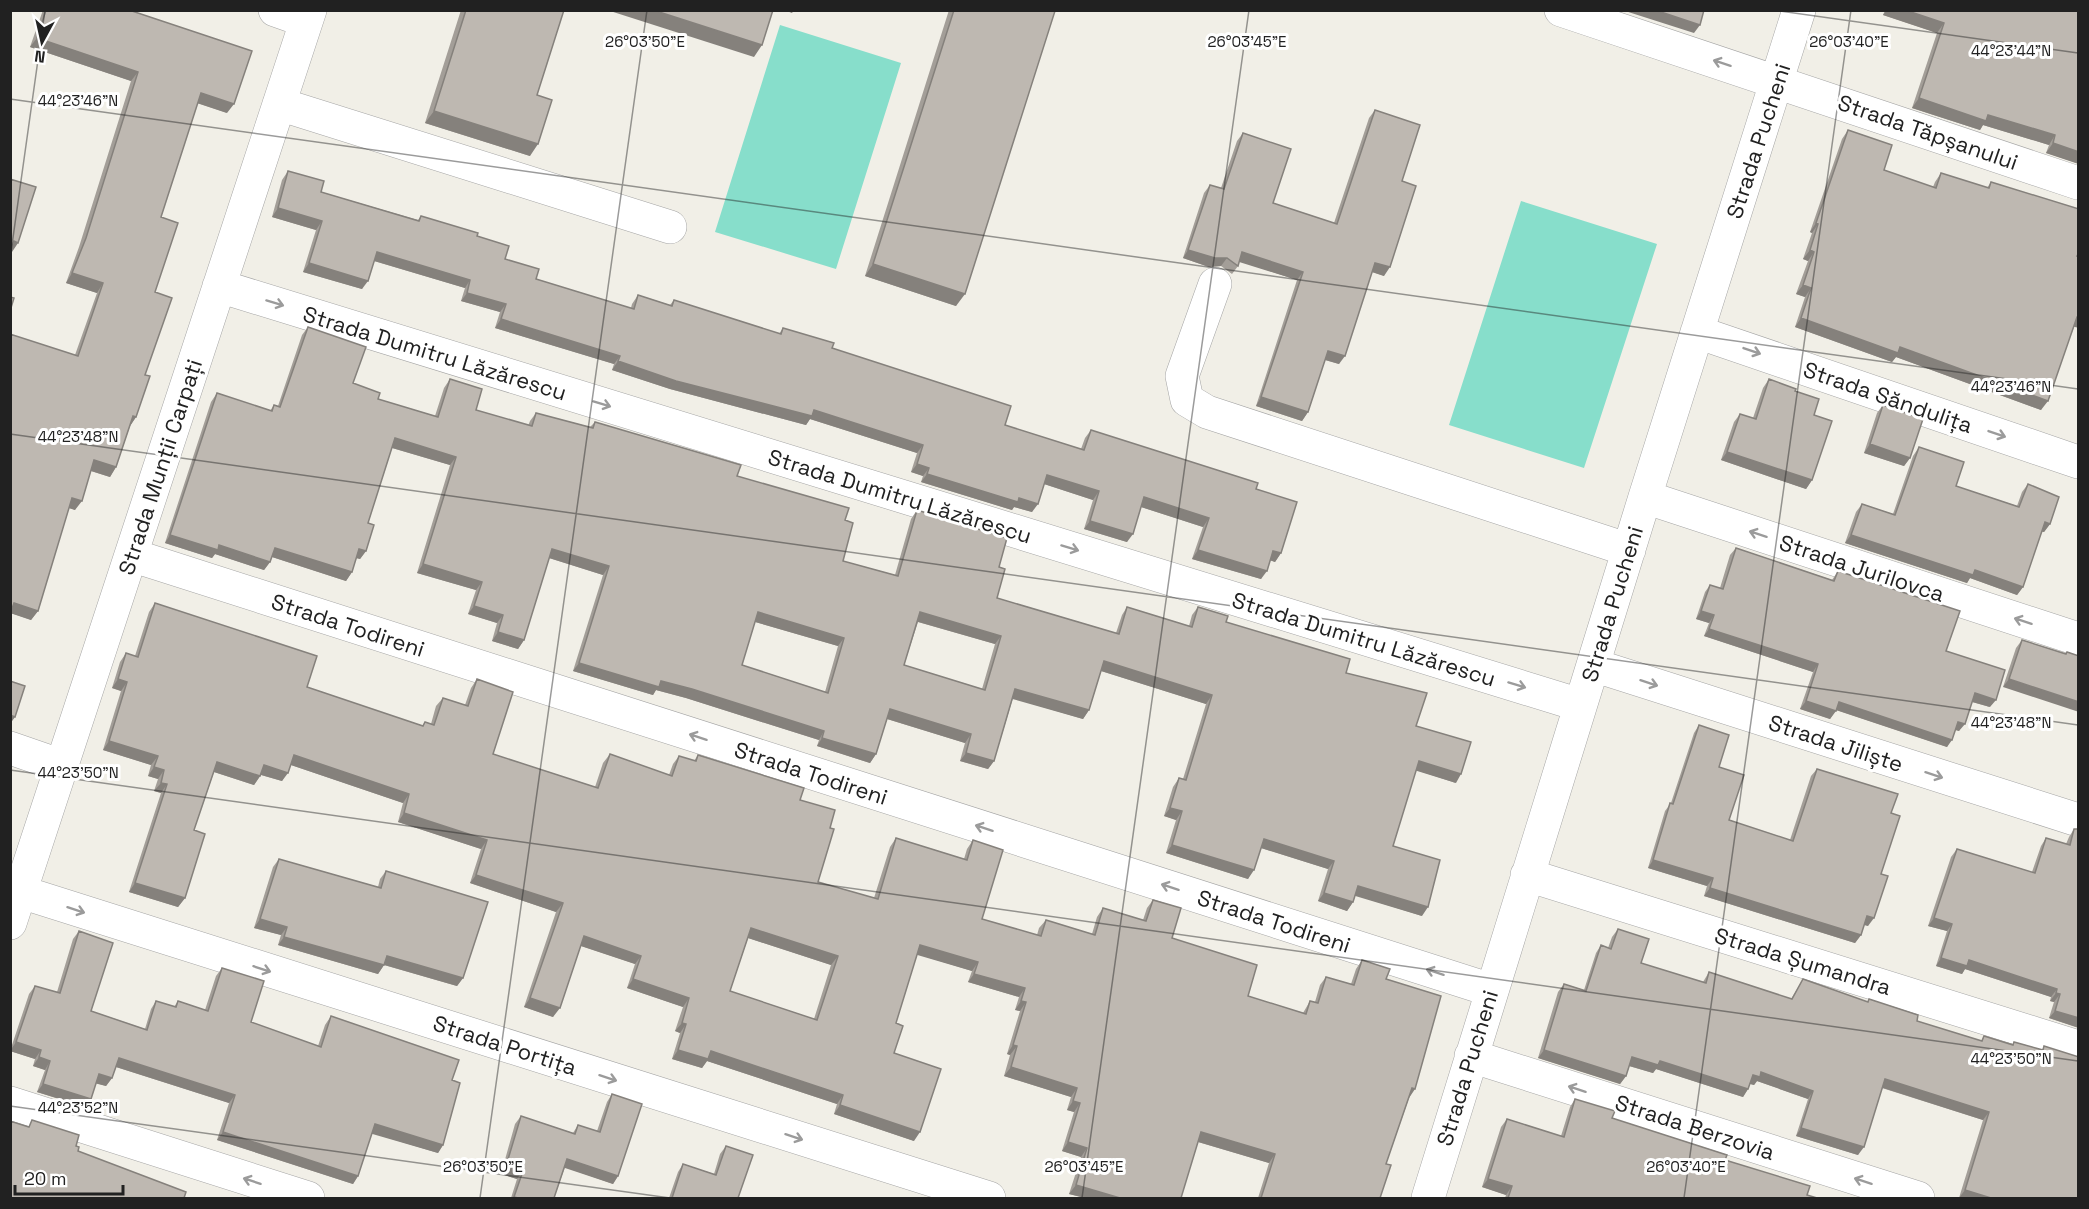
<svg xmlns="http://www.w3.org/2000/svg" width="2089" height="1209" font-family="'Space Grotesk',sans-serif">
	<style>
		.pitch { fill: #87decb }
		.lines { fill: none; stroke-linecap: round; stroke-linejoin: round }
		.minor-casing { stroke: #a5a5a5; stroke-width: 34 }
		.minor { stroke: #fff; stroke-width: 33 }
		.wall { fill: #a39e98; fill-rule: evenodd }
		.shaded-wall { fill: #85817c }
		.building { fill: #beb8b1; stroke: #85817c; stroke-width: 1.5; fill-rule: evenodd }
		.oneway { stroke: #9b9b9b }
		.ticks { fill: none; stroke: #212121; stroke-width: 1.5; stroke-opacity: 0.45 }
		.labels { text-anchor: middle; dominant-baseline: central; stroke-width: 6; stroke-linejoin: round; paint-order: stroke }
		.street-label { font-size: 22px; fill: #212121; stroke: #fff }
		.ticks-label { font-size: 15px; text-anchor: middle; fill: #212121; stroke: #fff; stroke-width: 6; stroke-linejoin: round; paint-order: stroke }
	</style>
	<rect width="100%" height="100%" fill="#f1efe7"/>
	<path class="pitch" d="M780,25L901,63L836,269L715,232Z
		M1521,201L1657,244L1584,468L1449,425Z"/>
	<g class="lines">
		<g class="minor-casing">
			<path id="minor" d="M275,10L306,21
				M1561,10L2078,183
				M279,104L670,227
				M1215,284L1182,376L1187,400L1207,412L1629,550
				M219,286L1580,705
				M1697,332L2078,462
				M1645,497L2078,639
				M131,555L1491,990
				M1593,665L2078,820
				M10,748L62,766
				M1527,875L2078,1047
				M21,892L989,1198
				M10,923L310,10
				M1471,1056L1918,1198
				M10,1103L308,1198
				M1428,1198L1645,497L1799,10"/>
		</g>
		<use href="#minor" class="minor"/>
	</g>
	<path class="wall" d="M43,10H129L227,113L197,103L161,217L155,292L145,375L136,417L130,426L116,467L110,477L91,471L75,510L69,508L38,611L31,620L11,613L75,355L97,293L66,283L79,247L131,81L30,47Z
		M461,10H564L537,95L530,156L425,123Z
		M949,10H1053L956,306L865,276Z
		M1885,10H2079V164L2046,153L2049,145L1983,125L1980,130L1912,108L1937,33L1883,15Z
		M1375,110L1402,181L1384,276L1372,272L1339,364L1325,360L1308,412L1302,421L1256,406L1297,280L1239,261L1238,266L1232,274L1221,266L1209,267L1183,258L1204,193L1210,185L1221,188L1237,141L1243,133L1273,203L1334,223L1369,118Z
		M1848,130L1884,170L1933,187L1935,182L1941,173L1987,188L1991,182L2077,256L2074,327L2041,410L1896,357L1892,362L1795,327L1805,297L1796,294L1808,261L1803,259L1812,233L1810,232L1842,139Z
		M288,171L321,192L418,220L421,216L477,236L505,259L536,279L631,308L632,304L638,295L670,305L674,300L779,334L783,328L1005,425L1081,449L1085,438L1091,430L1256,489L1281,553L1275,562L1270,560L1261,579L1192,559L1203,527L1141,507L1127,542L1084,529L1093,500L1044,484L1032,512L1014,507L1012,510L921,482L923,476L911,472L917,453L810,419L806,425L670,389L612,370L614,364L495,328L500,312L461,301L465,288L374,261L362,289L303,272L316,230L272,217L282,180Z
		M308,327L353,383L378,399L435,416L444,388L450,379L476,410L528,426L530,421L536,413L590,427L595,422L737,476L845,520L843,561L895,575L911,519L917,510L999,567L997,598L1116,633L1122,615L1127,607L1189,626L1192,615L1198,607L1226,622L1346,673L1416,726L1456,783L1416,770L1393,846L1422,916L1355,895L1353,902L1347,911L1318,901L1328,869L1261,848L1248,879L1166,853L1176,820L1164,816L1173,787L1179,778L1183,779L1206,704L1101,671L1089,710L1083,719L1013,698L994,761L988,769L960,761L965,743L887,719L876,754L870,763L817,746L819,740L686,698L656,690L653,695L573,671L603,575L549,558L524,640L518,649L492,641L497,623L468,614L476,590L417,573L450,465L392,448L368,523L366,551L360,559L356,558L352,572L346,581L272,557L270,562L264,570L215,554L212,558L165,543L211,402L217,393L270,411L274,405L278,406L302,335ZM755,622L838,646L825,692L742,665ZM918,622L995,644L982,689L904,665Z
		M1769,379L1795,391L1814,415L1812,480L1806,489L1721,460L1734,422L1740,414L1753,418L1763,388Z
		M1883,405L1910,458L1904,466L1864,453L1877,413Z
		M1919,447L1956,486L2017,506L2022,492L2028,484L2050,524L2044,532L2041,531L2023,587L2017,595L1970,578L1967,583L1845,543L1856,512L1862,504L1893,514L1913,456Z
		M1736,548L1832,580L1838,571L1946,651L1990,707L1972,702L1959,731L1955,730L1947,747L1836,710L1830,719L1800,709L1813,672L1704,636L1709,623L1696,619L1705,592L1710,585L1720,588L1730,555Z
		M155,603L307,687L422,726L425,722L431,724L436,706L443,698L465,705L471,688L477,679L493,754L595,787L603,763L610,754L669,775L673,764L679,756L694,761L698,755L800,800L830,828L818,882L874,898L890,847L896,838L964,859L967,849L973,840L982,919L1037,935L1039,928L1046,920L1092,934L1097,917L1103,908L1143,920L1147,908L1153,900L1172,938L1248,996L1303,1013L1310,1001L1315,1002L1320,985L1326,977L1351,984L1356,969L1362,960L1386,979L1409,1098L1386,1164L1380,1198H1258L1269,1163L1198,1142L1181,1198H1085L1069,1194L1081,1157L1062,1151L1074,1112L1067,1110L1071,1097L1004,1076L1010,1055L1007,1054L1020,1011L1015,1010L1019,997L968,982L972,971L917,954L896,1023L894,1053L914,1141L834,1114L837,1104L707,1061L702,1068L672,1059L680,1033L675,1031L683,1007L627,988L635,964L581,946L553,1017L524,1007L556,912L470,883L481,849L398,822L403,803L291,765L282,781L261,775L254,785L214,772L194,830L185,898L178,907L129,892L161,793L154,791L158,779L148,776L151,765L103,750L121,691L112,688L120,662L126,653L135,656L149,612ZM748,938L831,965L814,1019L730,991Z
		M2022,640L2065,654L2067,652L2079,656L2003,687L2016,648Z
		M1699,725L1719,767L1729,820L1790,840L1811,776L1817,769L1891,813L1881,874L1868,926L1864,925L1861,935L1855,943L1704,896L1707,886L1648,868L1665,811L1671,803L1694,733Z
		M2074,829L2079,1028L2049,1018L2054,1002L2050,1001L2051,997L1965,969L1962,974L1936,966L1947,931L1928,926L1951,857L1957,849L2032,872L2041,846L2046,838L2066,844L2069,837Z
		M279,859L378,887L380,879L386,871L463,978L457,986L384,965L378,974L278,945L281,935L254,928L273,867Z
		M1618,929L1641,963L1703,982L1709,972L1791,999L1803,979L1867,1002L1869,999L1917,1021L1981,1041L1984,1036L2013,1044L2014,1042L2042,1050L2044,1046L2079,1198H1959L1983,1120L1882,1088L1858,1155L1796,1136L1808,1099L1757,1081L1754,1085L1750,1084L1748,1089L1743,1097L1656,1069L1653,1073L1629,1066L1626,1076L1620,1084L1538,1058L1558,992L1564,984L1584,990L1596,953L1601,945L1608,948L1612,937Z
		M79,931L91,1011L145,1029L151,1009L156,1001L174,1007L178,1001L205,1010L216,976L222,968L251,1022L318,1046L325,1025L331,1016L452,1080L443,1145L438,1153L372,1133L358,1176L353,1184L217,1140L229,1103L116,1067L112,1078L106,1086L96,1083L91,1099L85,1107L37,1092L45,1070L33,1066L35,1059L10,1051L29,994L35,986L57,992L73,939Z
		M612,1094L618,1176L613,1184L565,1167L554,1198H511L517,1179L501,1174L515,1124L521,1116L573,1133L578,1125L597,1131L607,1102Z
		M1575,1099L1612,1118L1725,1160L1807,1195L1817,1198H1505L1506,1195L1482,1187L1501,1127L1507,1119L1561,1136L1570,1107Z
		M726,1146L738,1198H669L678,1172L683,1164L714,1174L720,1154Z"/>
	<path class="shaded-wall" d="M607,10H653L762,45L754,57Z
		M784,10H794L792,13Z
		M1622,10H1655L1700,25L1694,33Z
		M1887,10H1905L1944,23L1937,33L1883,15Z
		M37,38L138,72L131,81L30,47Z
		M201,93L234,104L227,113L194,102Z
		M1919,98L1988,115L2055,135L2049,145L1983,125L1980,130L1912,108Z
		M434,111L538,144L530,156L425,123Z
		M2053,143L2079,152V164L2046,153Z
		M278,208L322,221L316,230L272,217Z
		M1816,223L1818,224L1812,233L1810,232Z
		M14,241L18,243L12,252H10Z
		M1188,250L1227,258L1221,266L1209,267L1183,258Z
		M1810,250L1814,252L1808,261L1803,259Z
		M377,252L470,280L465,288L371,260Z
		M1242,252L1303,272L1297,280L1236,261Z
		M309,263L368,281L362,289L303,272Z
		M1375,263L1390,267L1384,276L1369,271Z
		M873,264L965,294L956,306L865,276Z
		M72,273L103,283L97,293L66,283Z
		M1803,285L1811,288L1805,297L1796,294Z
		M467,293L506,304L500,312L461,301Z
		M2077,317H2079V328L2071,326Z
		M1801,318L1900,347L2048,401L2041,410L1896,357L1892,362L1795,327Z
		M501,319L620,356L614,364L495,328Z
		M1328,351L1345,356L1339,364L1322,359Z
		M618,361L814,410L923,445L917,453L810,419L806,425L670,389L612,370Z
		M1261,397L1308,412L1302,421L1256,406Z
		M133,416L136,417L130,426Z
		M395,438L456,457L450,465L389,447Z
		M1870,444L1910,458L1904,466L1864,453Z
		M1727,452L1812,480L1806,489L1721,460Z
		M94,460L116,467L110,477L88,470Z
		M917,464L929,468L923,476L911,472Z
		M927,474L1019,498L1038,504L1032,512L1014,507L1012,510L921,482Z
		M1047,475L1099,491L1093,500L1041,483Z
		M1144,497L1209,518L1203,527L1138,506Z
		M72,498L82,501L75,510L66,507Z
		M1090,521L1133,534L1127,542L1084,529Z
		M2045,522L2050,524L2044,532L2039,531Z
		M170,535L219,545L270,562L264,570L215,554L212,558L165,543Z
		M1851,535L1975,570L2023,587L2017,595L1970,578L1967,583L1845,543Z
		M275,548L352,572L346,581L269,556Z
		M359,549L366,551L360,559L353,557Z
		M552,549L609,566L603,575L546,557Z
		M1198,550L1267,571L1261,579L1192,559Z
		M1273,551L1281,553L1275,562L1267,559Z
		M423,564L482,582L476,590L417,573Z
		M14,603L38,611L31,620L10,613Z
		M474,606L503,615L497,623L468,614Z
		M1701,611L1714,615L1709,623L1696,619Z
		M758,612L844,638L838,646L752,621Z
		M920,612L1001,636L995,644L915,621Z
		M1709,629L1818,664L1813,672L1704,636Z
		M498,632L524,640L518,649L492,641Z
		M1104,661L1212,695L1206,704L1098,670Z
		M579,663L661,681L692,689L824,731L819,740L686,698L656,690L653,695L573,671Z
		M118,679L127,682L121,691L112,688Z
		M2009,679L2079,702V712L2003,687Z
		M1015,689L1089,710L1083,719L1009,698Z
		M1975,693L1996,700L1990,707L1969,701Z
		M1806,701L1836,711L1830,719L1800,709Z
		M1839,702L1952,740L1947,747L1833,709Z
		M890,709L971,734L965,743L884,718Z
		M10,715L15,717L10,724Z
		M1958,722L1965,724L1959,731L1953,729Z
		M822,738L876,754L870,763L817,746Z
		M109,741L158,756L151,765L103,750Z
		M966,753L994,761L988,769L960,761Z
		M294,755L409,794L403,803L288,764Z
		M1419,761L1461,774L1456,783L1414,770Z
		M217,762L260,776L254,785L211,771Z
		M264,765L288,773L282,781L258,774Z
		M154,767L164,770L158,779L148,776Z
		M161,783L167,784L161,793L154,791Z
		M1170,808L1182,811L1176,820L1164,816Z
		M404,813L487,840L481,849L398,822Z
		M1264,839L1334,861L1328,869L1258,847Z
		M1172,845L1254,870L1248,879L1166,853Z
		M1653,860L1713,878L1707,886L1648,868Z
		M476,875L563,903L556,912L470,883Z
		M135,883L185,898L178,907L129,892Z
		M1358,886L1428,907L1422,916L1352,895Z
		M1710,888L1861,935L1855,943L1704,896Z
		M1324,893L1353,902L1347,911L1318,901Z
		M1867,916L1874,918L1868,926L1862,924Z
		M1934,918L1952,924L1947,931L1928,926Z
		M260,919L287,927L281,935L254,928Z
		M751,928L838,956L831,965L745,937Z
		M584,936L641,956L635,964L578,945Z
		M284,937L384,965L378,974L278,945Z
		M920,945L978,962L972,971L914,954Z
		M387,956L463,978L457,986L381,964Z
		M1941,958L1969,960L2057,989L2051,997L1965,969L1962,974L1936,966Z
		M974,974L1025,988L1019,997L968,982Z
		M633,979L689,998L683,1007L627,988Z
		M2056,993L2060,994L2054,1002L2050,1001Z
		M530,998L560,1008L553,1017L524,1007Z
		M1021,1001L1026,1002L1020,1011L1015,1010Z
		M2055,1011L2079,1018V1028L2049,1018Z
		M682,1023L686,1024L680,1033L675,1031Z
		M16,1042L41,1050L35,1059L10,1051Z
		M1013,1045L1017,1046L1010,1055L1007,1054Z
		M678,1050L711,1051L843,1095L837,1104L707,1061L702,1068L672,1059Z
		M1544,1050L1626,1076L1620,1084L1538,1058Z
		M39,1057L50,1061L45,1070L33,1066Z
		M1632,1057L1660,1061L1748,1089L1743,1097L1656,1069L1653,1073L1626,1065Z
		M119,1058L235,1095L229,1103L113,1066Z
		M1011,1067L1077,1088L1071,1097L1004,1076Z
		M1761,1072L1813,1091L1808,1099L1757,1081L1754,1085L1747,1083L1753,1075Z
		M99,1074L112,1078L106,1086L94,1083Z
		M1885,1079L1989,1112L1983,1120L1880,1087Z
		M43,1084L91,1099L85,1107L37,1092Z
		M1412,1088L1415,1089L1409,1098L1406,1097Z
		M1073,1101L1080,1103L1074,1112L1067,1110Z
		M840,1105L920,1132L914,1141L834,1114Z
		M375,1124L443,1145L438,1153L369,1133Z
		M1801,1128L1864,1147L1858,1155L1796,1136Z
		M223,1132L358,1176L353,1184L217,1140Z
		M1201,1132L1275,1154L1269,1163L1195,1141Z
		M1068,1142L1087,1148L1081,1157L1062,1151Z
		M567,1159L618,1176L613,1184L562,1167Z
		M506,1166L523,1171L517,1179L501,1174Z
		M1488,1179L1512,1186L1506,1195L1482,1187Z
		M1076,1185L1120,1198H1085L1069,1194Z
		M1965,1190L1991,1198H1959Z"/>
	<path class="building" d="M46,10H129L252,51L234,104L201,93L161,217L178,223L155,292L172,298L145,375L150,376L136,417L133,416L116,467L94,460L82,501L72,498L38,611L14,603L10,614V334L78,356L103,283L72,273L86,238L138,72L37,38Z
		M466,10H564L537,95L552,100L538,144L434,111Z
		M653,10H773L762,45Z
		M954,10H1053L1055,11L965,294L873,264Z
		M1655,10H1704L1700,25Z
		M1905,10H2079V152L2053,143L2055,135L1988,115L1986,121L1919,98L1944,23Z
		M1375,110L1420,125L1402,181L1416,186L1390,267L1375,263L1345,356L1328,351L1308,412L1261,397L1303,272L1242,252L1238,266L1227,258H1215L1188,250L1210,185L1224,189L1243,133L1291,149L1273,203L1337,224Z
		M1848,130L1892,145L1884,170L1936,188L1941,173L1989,188L1991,182L2079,209V252L2077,256H2079V317H2077L2048,401L1900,347L1898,353L1801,318L1811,288L1803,285L1814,252L1810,250L1818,224L1816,223Z
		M288,171L324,181L321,192L419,221L421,216L478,233L477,236L509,246L505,259L539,269L536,279L634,309L638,295L672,306L674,300L781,334L783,328L834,343L832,348L1011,406L1005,425L1084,450L1091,430L1258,483L1256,489L1297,502L1281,553L1273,551L1267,571L1198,550L1209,518L1144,497L1133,534L1090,521L1099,491L1047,475L1038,504L1019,498L1018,502L927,474L929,468L917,464L923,445L814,410L812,416L676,381L618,361L620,356L501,319L506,304L467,293L470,280L377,252L368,281L309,263L322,221L278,208Z
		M10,179L36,187L18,243L14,241L10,252Z
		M10,297L14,298L10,311Z
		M308,327L366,347L353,383L380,393L378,399L438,417L450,379L482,389L476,410L532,426L536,413L593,428L595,422L741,465L737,476L849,508L845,520L853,523L843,561L898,576L917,510L1007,538L999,567L1005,569L997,598L1119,634L1127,607L1192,627L1198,607L1228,616L1226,622L1350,659L1346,673L1427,693L1416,726L1471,742L1461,774L1419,761L1393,846L1440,860L1428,907L1358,886L1353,902L1324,893L1334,861L1264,839L1254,870L1172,845L1182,811L1170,808L1179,778L1186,780L1212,695L1104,661L1089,710L1015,689L994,761L966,753L971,734L890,709L876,754L822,738L824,731L692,689L661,681L659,687L579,663L609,566L552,549L524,640L498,632L503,615L474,606L482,582L423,564L456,457L395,438L368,523L374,525L366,551L359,549L352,572L275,548L270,562L219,545L218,550L170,535L217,393L272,411L274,405L280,407ZM758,612L844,638L828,693L742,665ZM920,612L1001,636L985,690L904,665Z
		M1769,379L1796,389L1795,391L1819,399L1814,415L1832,421L1812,480L1727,452L1740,414L1756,419Z
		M1883,405L1923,419L1910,458L1870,444Z
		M1919,447L1964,462L1956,486L2019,507L2028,484L2059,497L2050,524L2045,522L2023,587L1975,570L1973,575L1851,535L1862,504L1895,515Z
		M1736,548L1834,581L1838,571L1960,611L1946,651L2005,670L1996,700L1975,693L1965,724L1958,722L1952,740L1839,702L1836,711L1806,701L1818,664L1709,629L1714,615L1701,611L1710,585L1723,589Z
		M155,603L317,656L307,687L423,726L425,722L434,725L443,698L468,706L477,679L513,692L493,754L598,788L610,754L672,776L679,756L696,761L698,755L804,788L800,800L835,810L830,828L834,829L818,882L878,899L896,838L967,860L973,840L1003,850L982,919L1041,936L1046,920L1095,935L1103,908L1146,921L1153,900L1181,908L1172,938L1257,965L1248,996L1306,1014L1310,1001L1318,1003L1326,977L1354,985L1362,960L1390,969L1386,979L1441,996L1415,1089L1412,1088L1386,1164L1391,1165L1380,1198H1261L1275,1154L1201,1132L1181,1198H1120L1076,1185L1087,1148L1068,1142L1080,1103L1073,1101L1077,1088L1011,1067L1017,1046L1013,1045L1026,1002L1021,1001L1025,988L974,974L978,962L920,945L896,1023L903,1026L894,1053L941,1069L920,1132L840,1105L843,1095L711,1051L708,1059L678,1050L686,1024L682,1023L689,998L633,979L641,956L584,936L560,1008L530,998L563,903L476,875L487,840L404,813L409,794L294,755L288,773L264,765L260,776L217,762L194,830L205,834L185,898L135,883L167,784L161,783L164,770L154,767L158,756L109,741L127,682L118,679L126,653L138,657ZM751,928L838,956L817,1020L730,991Z
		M2022,640L2066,654L2067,652L2079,656V702L2009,679Z
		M10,681L25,686L15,717L10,715Z
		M1699,725L1729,735L1719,767L1744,775L1729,820L1793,841L1817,769L1898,794L1891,813L1900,816L1881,874L1888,876L1874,918L1867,916L1861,935L1710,888L1713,878L1653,860L1670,803L1673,804Z
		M2074,829H2079V1018L2055,1011L2060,994L2056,993L2057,989L1969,960L1967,966L1941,958L1952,924L1934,918L1957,849L2035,873L2046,838L2070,845Z
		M279,859L381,888L386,871L488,902L463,978L387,956L384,965L284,937L287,927L260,919Z
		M1618,929L1649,939L1641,963L1706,983L1709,972L1792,999L1803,979L1868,1002L1869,999L1918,1015L1917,1021L1982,1041L1984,1036L2013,1045L2014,1042L2043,1050L2044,1046L2079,1057V1198H1991L1965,1190L1989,1112L1885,1079L1864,1147L1801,1128L1813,1091L1761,1072L1760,1077L1753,1075L1748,1089L1660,1061L1658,1065L1632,1057L1626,1076L1544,1050L1564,984L1586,991L1601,945L1611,949Z
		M79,931L113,943L91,1011L147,1030L156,1001L176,1007L178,1001L208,1011L222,968L264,981L251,1022L321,1047L331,1016L459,1060L452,1080L460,1083L443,1145L375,1124L358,1176L223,1132L235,1095L119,1058L112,1078L99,1074L91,1099L43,1084L50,1061L39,1057L41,1050L16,1042L35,986L60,993Z
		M612,1094L642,1104L618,1176L567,1159L554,1198H518L514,1197L523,1171L506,1166L521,1116L575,1134L578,1125L600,1132Z
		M1575,1099L1615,1111L1612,1118L1727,1155L1725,1160L1810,1186L1807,1195L1817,1198H1508L1512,1186L1488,1179L1507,1119L1564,1137Z
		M32,1120L79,1135L76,1146L79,1147L78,1151L186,1192L184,1198H10V1121L29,1127Z
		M726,1146L753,1155L738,1198H672L683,1164L716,1175Z"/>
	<defs><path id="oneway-shaft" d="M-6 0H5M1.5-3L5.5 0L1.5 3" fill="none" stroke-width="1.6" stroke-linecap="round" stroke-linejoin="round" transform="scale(1.5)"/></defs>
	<g class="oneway">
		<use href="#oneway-shaft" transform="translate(1722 63) rotate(-162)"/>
		<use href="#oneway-shaft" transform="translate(275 303) rotate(17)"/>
		<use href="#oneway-shaft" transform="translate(1752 351) rotate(19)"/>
		<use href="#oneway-shaft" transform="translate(602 404) rotate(17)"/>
		<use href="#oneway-shaft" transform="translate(1997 434) rotate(19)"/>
		<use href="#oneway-shaft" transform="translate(1758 534) rotate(-162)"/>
		<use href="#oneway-shaft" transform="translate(1070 548) rotate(17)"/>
		<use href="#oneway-shaft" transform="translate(2023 621) rotate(-162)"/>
		<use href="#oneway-shaft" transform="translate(1649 683) rotate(18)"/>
		<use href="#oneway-shaft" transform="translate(1517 685) rotate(17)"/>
		<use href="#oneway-shaft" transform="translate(698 737) rotate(-162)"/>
		<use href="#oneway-shaft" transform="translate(1934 775) rotate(18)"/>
		<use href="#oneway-shaft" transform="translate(984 828) rotate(-162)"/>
		<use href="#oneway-shaft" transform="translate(1170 887) rotate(-162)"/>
		<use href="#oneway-shaft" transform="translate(76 910) rotate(18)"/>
		<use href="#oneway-shaft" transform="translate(262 969) rotate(18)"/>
		<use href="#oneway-shaft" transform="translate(1435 972) rotate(-162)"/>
		<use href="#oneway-shaft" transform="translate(608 1078) rotate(18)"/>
		<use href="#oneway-shaft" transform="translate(1577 1089) rotate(-162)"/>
		<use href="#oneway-shaft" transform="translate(794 1137) rotate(18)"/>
		<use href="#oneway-shaft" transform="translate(252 1181) rotate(-162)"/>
		<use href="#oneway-shaft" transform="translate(1863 1181) rotate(-162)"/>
	</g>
	<path class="ticks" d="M1773,10L2078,53M10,99L2078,389M10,259L45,10M10,434L2078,725M10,770L2078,1061M10,1106L670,1198M480,1198L647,10M1082,1198L1249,10M1684,1198L1851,10"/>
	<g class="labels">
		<g class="street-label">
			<text transform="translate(1928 132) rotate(19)">Strada Tăpșanului</text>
			<text transform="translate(1758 141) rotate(-72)">Strada Pucheni</text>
			<text transform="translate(435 353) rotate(17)">Strada Dumitru Lăzărescu</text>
			<text transform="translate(1888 397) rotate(19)">Strada Săndulița</text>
			<text transform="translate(160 467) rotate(-72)">Strada Munții Carpați</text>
			<text transform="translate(900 496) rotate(17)">Strada Dumitru Lăzărescu</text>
			<text transform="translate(1862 568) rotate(18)">Strada Jurilovca</text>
			<text transform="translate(1612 604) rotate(-73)">Strada Pucheni</text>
			<text transform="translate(348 625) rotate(18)">Strada Todireni</text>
			<text transform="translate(1364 639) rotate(17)">Strada Dumitru Lăzărescu</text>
			<text transform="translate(1836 743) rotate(18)">Strada Jiliște</text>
			<text transform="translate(811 773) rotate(18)">Strada Todireni</text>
			<text transform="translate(1274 921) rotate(18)">Strada Todireni</text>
			<text transform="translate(1803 961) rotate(17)">Strada Șumandra</text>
			<text transform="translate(505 1045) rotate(18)">Strada Portița</text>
			<text transform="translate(1467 1068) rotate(-73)">Strada Pucheni</text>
			<text transform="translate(1695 1127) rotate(18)">Strada Berzovia</text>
		</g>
	</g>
	<g class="ticks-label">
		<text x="645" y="47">26°03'50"E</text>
		<text x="1247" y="47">26°03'45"E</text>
		<text x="1849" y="47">26°03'40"E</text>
		<text x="2011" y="56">44°23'44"N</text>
		<text x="78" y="106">44°23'46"N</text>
		<text x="2011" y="392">44°23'46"N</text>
		<text x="78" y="442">44°23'48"N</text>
		<text x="2011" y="728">44°23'48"N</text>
		<text x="78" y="778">44°23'50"N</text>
		<text x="2011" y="1064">44°23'50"N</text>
		<text x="78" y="1113">44°23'52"N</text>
		<text x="483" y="1172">26°03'50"E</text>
		<text x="1084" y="1172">26°03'45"E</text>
		<text x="1686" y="1172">26°03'40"E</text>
	</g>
	<rect width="2089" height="1209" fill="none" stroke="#212121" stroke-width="24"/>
	<g transform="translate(42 42) rotate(188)" stroke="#ffffff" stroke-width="4.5" paint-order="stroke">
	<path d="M0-4.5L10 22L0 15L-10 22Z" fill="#212121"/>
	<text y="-9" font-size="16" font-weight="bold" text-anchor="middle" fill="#212121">N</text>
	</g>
	<path d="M15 1185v9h108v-9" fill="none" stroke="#212121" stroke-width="3"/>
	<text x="24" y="1185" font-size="18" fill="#212121" stroke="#ffffff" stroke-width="4.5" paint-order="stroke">20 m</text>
</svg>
